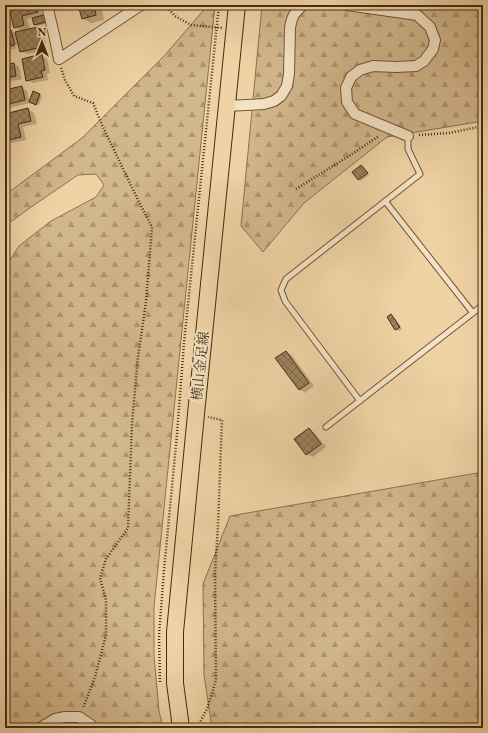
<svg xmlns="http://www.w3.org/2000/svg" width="488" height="733" font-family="'EB Garamond','Noto Serif JP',serif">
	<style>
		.forest { fill: url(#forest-firs); stroke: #8c724f }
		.shadow { fill: #0003 }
		.building { fill: url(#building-cross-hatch); stroke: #442c12 }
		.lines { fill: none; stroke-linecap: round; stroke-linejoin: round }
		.service-casing { stroke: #6f5637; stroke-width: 7 }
		.minor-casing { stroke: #6f5637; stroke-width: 12 }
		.primary-casing { stroke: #442c12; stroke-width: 18 }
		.path { stroke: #442c12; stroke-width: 2.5; stroke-dasharray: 1 2; stroke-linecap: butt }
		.service { stroke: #f5e2c4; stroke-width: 5 }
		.minor { stroke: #f5e2c4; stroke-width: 10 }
		.primary { stroke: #f0d3a5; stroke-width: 16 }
		.labels { text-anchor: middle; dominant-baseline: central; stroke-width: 4; stroke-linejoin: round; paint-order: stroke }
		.street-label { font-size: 14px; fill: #442c12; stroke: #f5e2c4 }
	</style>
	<defs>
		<pattern id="forest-firs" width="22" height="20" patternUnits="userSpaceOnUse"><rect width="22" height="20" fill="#d3b78c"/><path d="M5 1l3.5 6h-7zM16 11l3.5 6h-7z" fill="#ad9571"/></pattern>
		<pattern id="building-cross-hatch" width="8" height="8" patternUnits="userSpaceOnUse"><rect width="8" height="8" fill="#9d835e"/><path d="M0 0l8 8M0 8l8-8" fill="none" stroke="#826b4c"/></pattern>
	</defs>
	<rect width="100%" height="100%" fill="#f0d3a5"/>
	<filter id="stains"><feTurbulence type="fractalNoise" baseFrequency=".005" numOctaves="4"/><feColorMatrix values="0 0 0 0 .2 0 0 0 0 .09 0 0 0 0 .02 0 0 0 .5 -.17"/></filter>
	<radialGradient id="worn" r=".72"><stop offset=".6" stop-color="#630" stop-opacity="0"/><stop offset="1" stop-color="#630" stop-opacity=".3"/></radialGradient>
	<path class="forest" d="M208,5H215L154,607V656L159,711L163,728H5V601L7,585L5,577V268L19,246L51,221L96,197L104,185L96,174L78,175L34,205L5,226V195L82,138L165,55Z
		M262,5H483V121L387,137L304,203L263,252L241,226Z
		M483,472V728H212L204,675L203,584L230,516Z"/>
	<path class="shadow" d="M9,5H40L43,16L46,17L48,23L38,26L35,25L33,17L27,19L30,29L37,28L43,31L47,50L27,54L21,51L20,47L11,41L10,43L18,48L5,51V33L11,31L17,35L22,31L14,27Z
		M64,5H101L104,20L91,23L82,18L79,6L70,8Z
		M5,9L8,11L12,26L5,28Z
		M41,55L47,59L50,73L47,74L48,80L33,83L27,80Z
		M14,64L19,67L22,79L5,82V66Z
		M21,87L27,91L30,103L9,108L5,106V91Z
		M40,95L42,96L39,105L33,103Z
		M28,109L34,113L37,124L23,127L26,140L12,143L6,140L5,136V115Z
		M361,166L364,167L369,175L361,181L359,180L353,172Z
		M391,315L394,317L402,329L399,331L396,330L388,318Z
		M286,352L292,355L314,386L305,393L299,389Z
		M309,429L315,433L326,447L313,457L307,454Z"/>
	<path class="building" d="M8,5H36L38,12L22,16L24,25L14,28Z
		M78,5H94L96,15L82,19Z
		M44,15L46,22L34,25L32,18Z
		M38,27L42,47L20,52L15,32Z
		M11,30L15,45L5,47V32Z
		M42,54L45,70L41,71L43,77L26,81L22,59Z
		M14,63L16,76L5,78V65Z
		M22,86L25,100L5,105V90Z
		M33,91L40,94L36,105L29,102Z
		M28,108L31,121L18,124L21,137L5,141V114Z
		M361,165L368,173L358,180L352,172Z
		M391,314L400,327L395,330L387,317Z
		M286,351L309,383L299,390L275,358Z
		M309,428L321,444L306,455L294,439Z"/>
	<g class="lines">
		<g class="service-casing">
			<path id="service" d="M385,201L473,313
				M360,401L285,301L281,290L286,279L420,174L408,149V136
				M326,427L483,305"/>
		</g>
		<g class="minor-casing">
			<path id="minor" d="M47,5L55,39L59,59L141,5
				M347,5L417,15L430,27L435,40L433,49L424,61L416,66L396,67L373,66L360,70L351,77L346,88L347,102L355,114L408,136
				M227,106L264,104L274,101L281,96L287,86L289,74L290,28C292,16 294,13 303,5
				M40,728L55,719L65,717H79L91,725L92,728"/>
		</g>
		<g class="primary-casing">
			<path id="primary" d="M181,728L175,683V632L196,414L237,5"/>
		</g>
		<path class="path" d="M165,5L175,16L191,25L222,28
			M61,68L65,80L74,96L93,103L102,125L139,202L152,227L146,302L138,357L132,423L128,528L106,559L100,578L106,600V635L95,677L83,708
			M419,135L449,133L483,126
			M296,189L349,156L379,136
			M160,682L159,635L164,570L177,434L184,343L219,5
			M195,728L198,726L207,709L216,680L215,573L218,525L222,420L208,417"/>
		<use href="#service" class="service"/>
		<use href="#minor" class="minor"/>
		<use href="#primary" class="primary"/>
	</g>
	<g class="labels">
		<g class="street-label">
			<text transform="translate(200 366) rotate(-84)">横山金足線</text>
		</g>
	</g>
	<rect width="488" height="733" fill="none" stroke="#f0d3a5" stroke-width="20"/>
	<rect x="6" y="6" width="476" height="721" fill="none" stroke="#442c12" stroke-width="2"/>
	<rect x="10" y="10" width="468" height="713" fill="none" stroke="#442c12"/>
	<g transform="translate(42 42)" stroke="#f5e2c4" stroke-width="3" paint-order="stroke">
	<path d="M0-3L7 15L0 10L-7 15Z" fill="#442c12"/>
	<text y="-6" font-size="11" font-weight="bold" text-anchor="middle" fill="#442c12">N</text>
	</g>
	<rect width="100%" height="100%" filter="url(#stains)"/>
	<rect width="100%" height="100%" fill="url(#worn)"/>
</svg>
